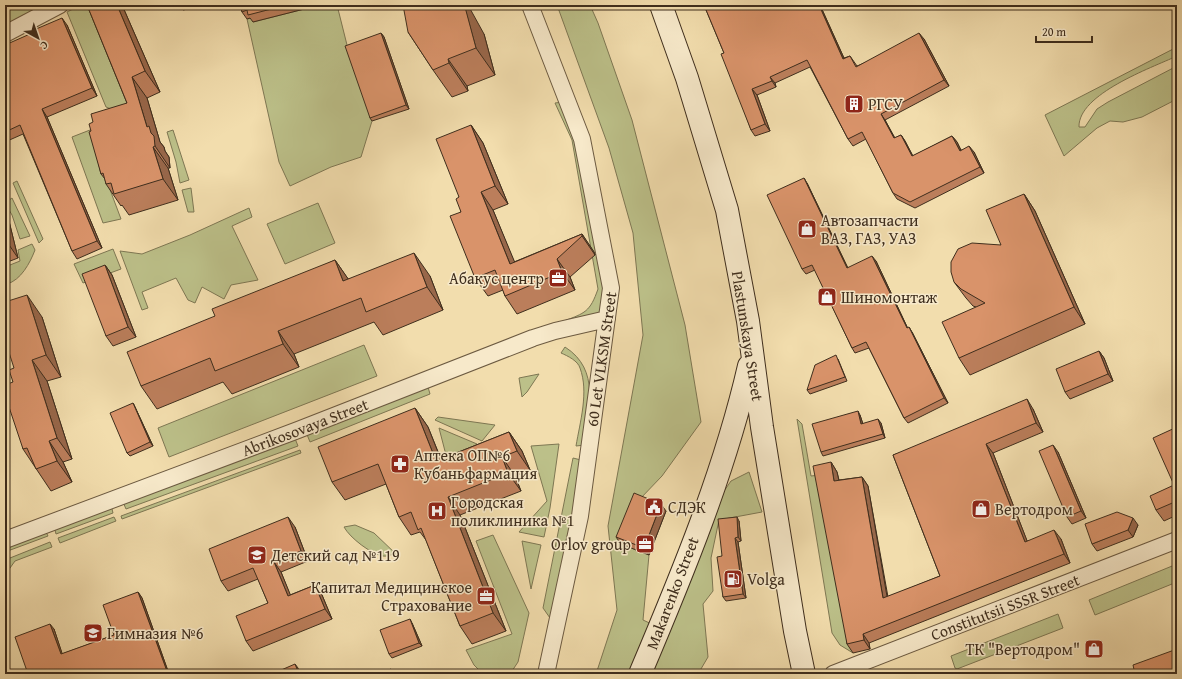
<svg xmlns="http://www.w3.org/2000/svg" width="1182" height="679" font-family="'Gentium Book Plus',serif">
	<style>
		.green { fill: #bcc089; stroke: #7e7753 }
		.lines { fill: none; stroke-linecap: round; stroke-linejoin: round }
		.street-casing { stroke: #6c5a41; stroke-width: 18 }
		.secondary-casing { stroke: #3f2e1d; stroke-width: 24 }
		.street { stroke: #f7e9ca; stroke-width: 16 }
		.secondary { stroke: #f7e9ca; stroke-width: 22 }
		.wall { fill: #bb7e5b; stroke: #3f2e1d }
		.shaded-wall { fill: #98674a; stroke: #3f2e1d }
		.building { fill: #d9936a; stroke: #3f2e1d }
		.labels { text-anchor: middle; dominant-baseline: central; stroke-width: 3; stroke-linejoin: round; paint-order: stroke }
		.poi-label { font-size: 16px; fill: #3f2e1d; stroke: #f7e9ca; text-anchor: start }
		.street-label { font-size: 16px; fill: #3f2e1d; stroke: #f7e9ca }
	</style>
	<rect width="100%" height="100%" fill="#f2ddad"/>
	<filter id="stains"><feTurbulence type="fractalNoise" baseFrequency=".005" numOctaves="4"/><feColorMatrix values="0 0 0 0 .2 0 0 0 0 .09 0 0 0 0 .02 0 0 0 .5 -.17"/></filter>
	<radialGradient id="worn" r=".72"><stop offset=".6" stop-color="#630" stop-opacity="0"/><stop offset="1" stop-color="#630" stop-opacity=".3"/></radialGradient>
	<path class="green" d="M5,5H49L5,27Z
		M81,5H88L128,104L116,111L106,107L67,12Z
		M320,5H337L348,49L372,121L361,157L331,167L290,186L279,162L247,19L252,18L253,22Z
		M557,5H590L598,23L632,120L685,325L701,422L662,476L639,500L621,544L649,555L643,620L669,632L715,504L731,481L749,472L762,512L719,520L711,558L713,591L703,604L708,657L698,674H596L617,610L608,526L643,335L633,233L609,148Z
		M1177,47V56C1151,68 1078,94 1079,127H1085L1097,109L1108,102L1177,66V99L1142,117L1123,122L1110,121L1097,128L1064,156L1045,115Z
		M563,102L578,142L606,296L597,317L564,321C585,313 590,312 598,289L572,140L555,103Z
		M90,130L103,171L121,219L103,223L72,137Z
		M173,130L189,180L180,183L176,162L167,132Z
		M17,181L43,239L39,243L13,183Z
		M191,188L194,212H188L182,190Z
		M12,198L30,236L20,239L12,215L5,203Z
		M318,203L335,243L285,264L267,224Z
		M249,208L252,217L232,226L258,280L231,285L224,299L202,287L195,303L188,300L176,278L142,292L148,308L142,310L120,251L142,254L190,235Z
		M32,244L35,250C30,263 21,280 7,284L5,281V267L20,261L18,250Z
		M113,249L121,269L83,283L74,264Z
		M364,345L377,376L169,457L158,428Z
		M565,347C601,370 588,409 585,445L576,446C580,422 589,392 580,368C578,361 568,356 561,353Z
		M539,374L527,392L522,397L519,378Z
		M428,387L430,394L310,442L306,432Z
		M438,417L495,425L482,441L435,420Z
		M797,419L802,424L811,476L820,475L853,653L840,645L832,633Z
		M439,428L477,444L464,462L446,455Z
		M294,436L298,446L126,509L123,502Z
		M559,444L550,508L544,537L519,532L547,501L531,446Z
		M300,450L301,453L122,519L121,516Z
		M573,458L581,460L573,514L550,618L543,608Z
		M111,505L113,513L56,534L54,526Z
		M114,517L116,521L60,543L58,538Z
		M355,525L374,533L396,554C392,554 386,557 383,556C371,554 350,538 344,527Z
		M45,530L48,536L5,552V544Z
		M493,535L529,613L518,662L510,674H483L474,665L466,650L512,634L476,541Z
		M522,541L541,545L531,589Z
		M50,542L52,547L15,561L5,575V560Z
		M1177,564V582L1095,615L1089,600Z
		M1058,614L1063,628L957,669L955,668L951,656Z"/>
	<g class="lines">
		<g class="street-casing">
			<path id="street" d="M530,5L582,139L611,288L580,516L546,674
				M5,34L60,5
				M5,540L298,430L533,338L555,331L607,319
				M833,674L1177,540"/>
		</g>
		<g class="secondary-casing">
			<path id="secondary" d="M661,5L687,78L727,210L748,321L762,427L795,631L804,674
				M640,674C682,575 725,471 749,366"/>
		</g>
		<use href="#street" class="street"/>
		<use href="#secondary" class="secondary"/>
	</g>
	<path class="wall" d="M87,5H122L160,92L147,98L160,142L164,147L165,151L169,157L170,168H168L178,200L129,215L122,205L121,206L106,184L105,179L101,174L91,131L127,103Z
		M181,5H197L198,7L183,10Z
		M240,5H320L253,22L250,18L247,19L242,12Z
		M704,5H820L844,58L850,56L857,66L924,39L949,86L885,120L895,138L901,135L905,141L913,156L952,136L957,142L961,150L974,152L984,173L915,208L897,199L893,193L866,139L853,146L848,139L810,67L775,83L776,87L757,95L770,131L755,136L751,130L724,53Z
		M67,25L97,96L47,117L102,248L77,259L72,251L23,134L5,142V45Z
		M408,32L484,34L495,75L467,86L468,91L452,97L433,70Z
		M381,33L384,37L409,109L372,121L370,118Z
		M471,125L483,143L508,204L493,210L514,262L582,234L594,252L595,255L570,277L575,290L517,314L505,296L503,290L488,296L475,278L461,212L459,197Z
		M807,183L848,268L876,261L907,327L912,332L948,403L908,423L904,418L869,348L855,353L852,348L815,270L806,274L802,269Z
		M1024,194L1035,211L1085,324L970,375L959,358L976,307L973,306L966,298L954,282L1001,245Z
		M5,212L8,217L18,258L5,263Z
		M335,260L348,279L430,276L443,310L383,335L374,322L294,354L299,367L232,394L223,382L157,409L141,386L215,316Z
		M105,265L112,275L136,337L113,346L106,336Z
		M42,317L61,377L47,381L72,459L63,462L72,482L51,491L23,449L13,382L14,368Z
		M1099,351L1104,358L1113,381L1070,399L1065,392Z
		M838,359L847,381L810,394L807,390Z
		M133,403L135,407L153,446L130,456L127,453Z
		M415,408L428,427L441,459L509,432L522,451L530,470L515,476L521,491L460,515L506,631L472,644L460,626L426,540L420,532L411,535L399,517L386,484L345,500L332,482Z
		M1033,409L1043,432L993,453L1027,541L1061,539L1070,563L869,643L870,649L853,653L847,644L831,462L837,472L839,480L862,477L868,486L888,597L940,576L893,455Z
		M860,415L863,424L881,423L885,438L823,456L821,452Z
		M1177,427V515L1164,521L1156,510L1174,485Z
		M1058,452L1086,518L1072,524L1067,517Z
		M666,511L649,555L621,544L616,537Z
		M739,521L741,541L738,542L746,598L726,601L723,597L722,556Z
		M1138,525L1133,537L1097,551L1092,544Z
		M295,527L308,561L281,572L290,595L315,585L322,595L332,619L253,651L246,641L268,603L258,579L228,591L221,581Z
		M138,592L142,598L169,674H28L54,629L62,654L114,635Z
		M412,623L422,646L392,658L389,654Z"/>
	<path class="shaded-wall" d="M117,5H122L160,92L145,71Z
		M464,5H468L484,34L495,75L476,48Z
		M819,5H820L847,65L843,59Z
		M62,18L67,25L97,96L92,88Z
		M381,33L384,37L409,109L406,105Z
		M919,33L924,39L949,86L944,80Z
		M448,59L467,86L468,91L449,63Z
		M132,77L147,98L160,142L164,147L165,151L169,157L170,168L155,146L147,127Z
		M770,77L775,83L776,87L772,81Z
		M752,89L757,95L770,131L765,124Z
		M42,109L47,117L102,248L97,241Z
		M881,114L885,120L898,145L894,138Z
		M471,125L483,143L508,204L495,186Z
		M901,135L905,141L916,163L912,156Z
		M952,136L957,142L964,157L960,151Z
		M969,146L974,152L984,173L980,167Z
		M153,147L168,168L178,200L163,179Z
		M804,178L807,183L850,273L847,268Z
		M481,192L493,210L523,282L510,264Z
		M1024,194L1035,211L1085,324L1074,307Z
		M5,212L8,217L18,258L5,239Z
		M582,234L594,252L595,255L582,236Z
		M414,253L430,276L443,310L427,287Z
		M872,256L876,261L910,333L907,328Z
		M557,259L570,277L575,290L562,272Z
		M335,260L351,283L343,281Z
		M105,265L112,275L136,337L128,327Z
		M27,295L42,317L61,377L46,355Z
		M909,327L912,332L948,403L944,398Z
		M278,331L294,354L299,367L283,344Z
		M1099,351L1104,358L1113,381L1108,374Z
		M32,360L47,381L72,459L57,438Z
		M1027,399L1033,409L1043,432L1036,423Z
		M133,403L135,407L153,446L150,442Z
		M415,408L428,427L449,480L436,461Z
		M858,411L860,415L864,428L861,424Z
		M878,419L881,423L885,438L883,434Z
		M509,432L522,451L530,470L517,451Z
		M49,441L63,462L72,482L57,461Z
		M986,444L993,453L1031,551L1025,542Z
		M1053,445L1058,452L1086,518L1081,511Z
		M502,457L515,476L521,491L508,473Z
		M831,462L837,472L841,490L834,481Z
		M862,477L868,486L889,608L883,598Z
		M448,497L460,515L506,631L493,613Z
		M661,504L666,511L649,555L644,548Z
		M288,517L295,527L308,561L301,551Z
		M737,517L739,521L741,541L738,537Z
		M1133,518L1138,525L1133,537L1128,530Z
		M1054,530L1061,539L1070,563L1064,554Z
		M735,538L738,542L746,598L743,594Z
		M274,562L281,572L295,606L288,596Z
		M315,585L322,595L332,619L325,609Z
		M138,592L142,598L169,674H168Z
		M410,619L412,623L422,646L419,643Z
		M50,624L54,629L64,659L61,654Z
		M863,634L869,643L870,649L864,640Z
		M295,664L298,668L300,674H299Z"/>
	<path class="building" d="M87,5H117L145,71L132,77L147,127L149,126L151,133L154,136L155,146L153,147L163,179L114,194L111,183L106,184L103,173L101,174L89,132L91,131L89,124L93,122L91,114L127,103Z
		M240,5H287L248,15L247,10L242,12Z
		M403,5H464L465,7L476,48L448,59L449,63L433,70L408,32Z
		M704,5H819L843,59L850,56L856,67L919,33L944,80L881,114L894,138L901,135L912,156L952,136L960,151L969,146L980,167L910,202L893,193L862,132L848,139L807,60L770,77L772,81L752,89L765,124L751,130L721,54L724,53Z
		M62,18L92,88L42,109L97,241L72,251L20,125L5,132V45L30,34L29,32Z
		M381,33L406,105L370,118L345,46Z
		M471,125L495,186L481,192L510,264L582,234V236L557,259L562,272L505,296L495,270L475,278L450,216L461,212L456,199L459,197L436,139Z
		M804,178L847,268L872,256L907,328L909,327L944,398L904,418L866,342L852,348L812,265L802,269L767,195Z
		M1024,194L1074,307L959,358L942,322L985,303L961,289L954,282L951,272V262L958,249L972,243L1001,245L986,210Z
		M414,253L427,287L366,312L361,298L278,331L283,344L215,371L210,358L141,386L127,352L215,316L212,309L335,260L343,281Z
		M105,265L128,327L106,336L82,274Z
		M27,295L46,355L32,360L57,438L49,441L57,461L36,469L27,448L23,449L5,395V385L13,382L9,370L14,368L5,340V302Z
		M1099,351L1108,374L1065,392L1056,369Z
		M836,355L845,377L807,390L815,365Z
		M1027,399L1036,423L986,444L1025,542L1054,530L1064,554L863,634L864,640L847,644L813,466L831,462L834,481L862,477L883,598L940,576L893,455Z
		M133,403L150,442L127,453L110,413Z
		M415,408L436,461L509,432L517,451L502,457L508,473L448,497L493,613L460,626L421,528L418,530L411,512L399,517L378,464L332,482L318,447Z
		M858,411L861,424L878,419L883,434L821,452L812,424Z
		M1177,427V501L1156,510L1150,496L1174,485L1153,438Z
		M1053,445L1081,511L1067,517L1039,451Z
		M634,493L661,504L644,548L616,537Z
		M1117,512L1133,518L1128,530L1092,544L1085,524Z
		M288,517L301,551L274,562L288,596L315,585L325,609L246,641L236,616L268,603L253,568L221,581L209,549Z
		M737,517L738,537L735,538L743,594L723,597L717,557L722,556L718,519Z
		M138,592L168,674H128L127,670L116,674H28L15,637L50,624L61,654L114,635L103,605Z
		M410,619L419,643L389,654L380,630Z
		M1177,649V673L1174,674H1135L1133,665Z
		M295,664L299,674H272Z
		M391,669L393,674H378Z
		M916,672L917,674H910Z"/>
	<defs>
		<g id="building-square" transform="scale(1)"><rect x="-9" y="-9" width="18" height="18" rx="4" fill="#8f2418" stroke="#f7e9ca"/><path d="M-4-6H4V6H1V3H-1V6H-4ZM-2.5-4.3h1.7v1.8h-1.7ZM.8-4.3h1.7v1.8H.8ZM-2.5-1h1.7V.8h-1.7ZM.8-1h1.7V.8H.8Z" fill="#fff"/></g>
		<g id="shop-square" transform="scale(1)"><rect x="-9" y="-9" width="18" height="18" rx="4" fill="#8f2418" stroke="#f7e9ca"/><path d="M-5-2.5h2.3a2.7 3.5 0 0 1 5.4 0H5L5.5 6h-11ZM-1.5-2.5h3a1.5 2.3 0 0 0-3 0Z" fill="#fff"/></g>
		<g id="office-square" transform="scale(1)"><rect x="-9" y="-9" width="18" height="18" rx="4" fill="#8f2418" stroke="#f7e9ca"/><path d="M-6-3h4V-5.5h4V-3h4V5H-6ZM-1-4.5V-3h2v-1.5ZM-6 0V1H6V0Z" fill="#fff"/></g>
		<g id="pharmacy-square" transform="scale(1)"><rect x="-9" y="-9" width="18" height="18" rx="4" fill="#8f2418" stroke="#f7e9ca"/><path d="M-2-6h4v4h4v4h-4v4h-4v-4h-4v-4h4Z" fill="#fff"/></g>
		<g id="civic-square" transform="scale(1)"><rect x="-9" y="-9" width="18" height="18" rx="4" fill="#8f2418" stroke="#f7e9ca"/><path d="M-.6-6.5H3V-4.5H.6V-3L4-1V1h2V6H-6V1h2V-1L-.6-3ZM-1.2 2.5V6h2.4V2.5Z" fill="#fff"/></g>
		<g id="hospital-square" transform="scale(1)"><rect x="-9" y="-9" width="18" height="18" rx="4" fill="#8f2418" stroke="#f7e9ca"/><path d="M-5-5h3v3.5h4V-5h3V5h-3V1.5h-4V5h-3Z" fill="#fff"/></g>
		<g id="school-square" transform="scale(1)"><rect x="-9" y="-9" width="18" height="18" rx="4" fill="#8f2418" stroke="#f7e9ca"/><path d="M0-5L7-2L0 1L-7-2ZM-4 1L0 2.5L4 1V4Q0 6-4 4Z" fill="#fff"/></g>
		<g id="fuel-square" transform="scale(1)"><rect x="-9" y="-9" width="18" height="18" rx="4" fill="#8f2418" stroke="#f7e9ca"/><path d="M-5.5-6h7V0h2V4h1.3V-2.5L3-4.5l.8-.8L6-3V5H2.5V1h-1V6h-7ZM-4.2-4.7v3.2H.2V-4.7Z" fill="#fff"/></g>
	</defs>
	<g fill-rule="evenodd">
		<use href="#building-square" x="854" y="104"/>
		<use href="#shop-square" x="807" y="229"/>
		<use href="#office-square" x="558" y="278"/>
		<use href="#shop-square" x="827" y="297"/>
		<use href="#pharmacy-square" x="400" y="464"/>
		<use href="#civic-square" x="654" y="507"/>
		<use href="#shop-square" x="981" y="509"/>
		<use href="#hospital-square" x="437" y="511"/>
		<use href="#office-square" x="645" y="544"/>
		<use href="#school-square" x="257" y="555"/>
		<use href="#fuel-square" x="733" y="579"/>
		<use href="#office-square" x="486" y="596"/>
		<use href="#school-square" x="93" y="633"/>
		<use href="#shop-square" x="1094" y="649"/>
	</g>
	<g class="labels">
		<g class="poi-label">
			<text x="868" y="104">РГСУ</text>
			<text x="821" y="220">Автозапчасти<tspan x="821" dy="18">ВАЗ, ГАЗ, УАЗ</tspan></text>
			<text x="544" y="278" text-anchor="end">Абакус центр</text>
			<text x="841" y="297">Шиномонтаж</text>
			<text x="414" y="455">Аптека ОП№6<tspan x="414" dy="18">Кубаньфармация</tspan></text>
			<text x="451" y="502">Городская<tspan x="451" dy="18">поликлиника №1</tspan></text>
			<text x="668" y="507">СДЭК</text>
			<text x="995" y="509">Вертодром</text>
			<text x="631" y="544" text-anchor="end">Orlov group</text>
			<text x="271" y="555">Детский сад №119</text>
			<text x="747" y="579">Volga</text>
			<text x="472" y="587" text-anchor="end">Капитал Медицинское<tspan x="472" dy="18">Страхование</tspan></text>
			<text x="107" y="633">Гимназия №6</text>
			<text x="1080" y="649" text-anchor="end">ТК "Вертодром"</text>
		</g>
		<g class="street-label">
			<text transform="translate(748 336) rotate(81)">Plastunskaya Street</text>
			<text transform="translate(601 359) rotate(-82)">60 Let VLKSM Street</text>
			<text transform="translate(305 427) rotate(-21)">Abrikosovaya Street</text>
			<text transform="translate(672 593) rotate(-69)">Makarenko Street</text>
			<text transform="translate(1005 607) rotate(-21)">Constitutsii SSSR Street</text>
		</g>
	</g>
	<rect width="1182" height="679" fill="none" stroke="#f2ddad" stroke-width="20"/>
	<rect x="6" y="6" width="1170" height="667" fill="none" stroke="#3f2e1d" stroke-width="2"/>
	<rect x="10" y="10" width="1162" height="659" fill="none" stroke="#3f2e1d"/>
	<g transform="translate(38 38) rotate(140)" stroke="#f7e9ca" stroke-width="3" paint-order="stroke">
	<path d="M0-3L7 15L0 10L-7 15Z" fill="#3f2e1d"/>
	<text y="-6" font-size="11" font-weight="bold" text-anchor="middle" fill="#3f2e1d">С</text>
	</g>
	<path d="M1036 36v6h56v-6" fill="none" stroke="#3f2e1d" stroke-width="2"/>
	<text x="1042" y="36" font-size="12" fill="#3f2e1d" stroke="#f7e9ca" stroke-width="3" paint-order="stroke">20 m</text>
	<rect width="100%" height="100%" filter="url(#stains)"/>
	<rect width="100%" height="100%" fill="url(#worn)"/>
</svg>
